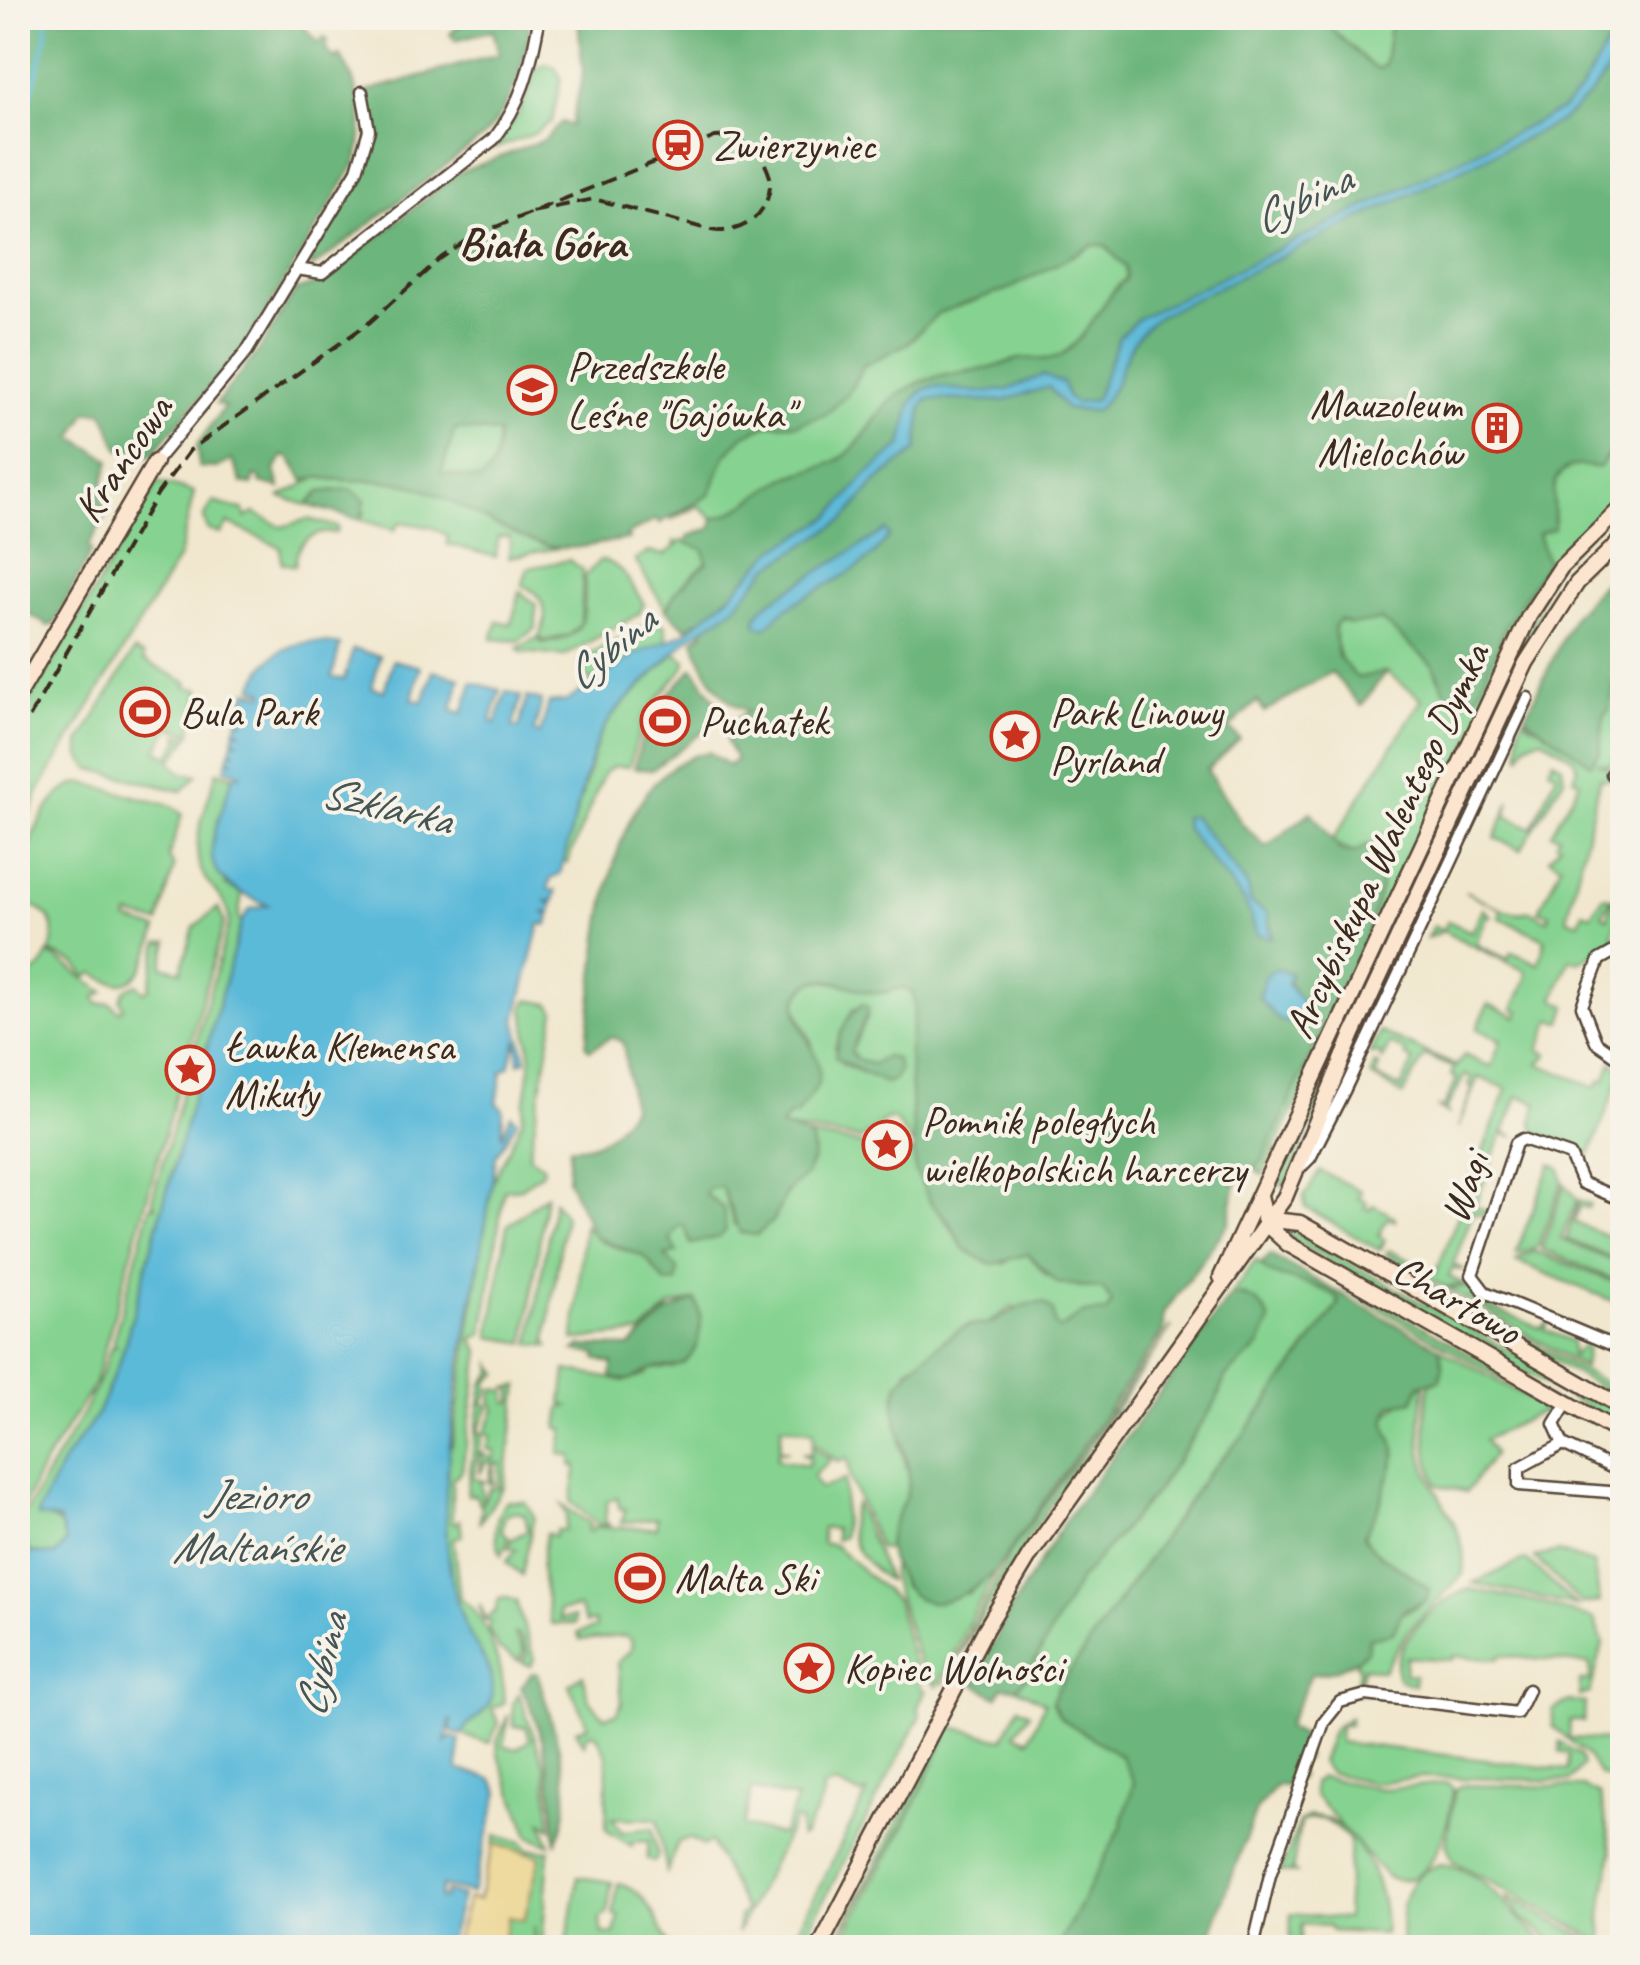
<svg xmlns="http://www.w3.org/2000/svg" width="1640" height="1965" font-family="Caveat,sans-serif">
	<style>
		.green { fill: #86d391; stroke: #607e58; stroke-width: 2.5; fill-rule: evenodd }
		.forest { fill: #6cb57b; stroke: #54704c; stroke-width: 2.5; fill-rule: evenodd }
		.sand { fill: #eeda9e; stroke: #94825e; stroke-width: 2.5 }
		.water { fill: #5bbad9; stroke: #4b727c; stroke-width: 2.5 }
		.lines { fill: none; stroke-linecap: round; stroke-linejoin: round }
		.stream { stroke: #5bbad9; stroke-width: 4 }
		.street-casing { stroke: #564638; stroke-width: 15 }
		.secondary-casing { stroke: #564638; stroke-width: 19 }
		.street { stroke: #fff; stroke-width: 10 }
		.secondary { stroke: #fce5cf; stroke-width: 14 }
		.rail { stroke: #3b2a1e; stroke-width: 4; stroke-dasharray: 15 8; stroke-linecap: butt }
		.labels { text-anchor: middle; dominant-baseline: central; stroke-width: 8; stroke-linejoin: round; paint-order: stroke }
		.poi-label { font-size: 42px; fill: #3b2a1e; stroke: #f7f3e8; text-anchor: start }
		.street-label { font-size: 42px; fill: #3b2a1e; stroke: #f7f3e8 }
		.water-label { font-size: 45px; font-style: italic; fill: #455556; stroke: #f7f3e8 }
		.neighbourhood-label { font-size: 45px; font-weight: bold; fill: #3b2a1e; stroke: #f7f3e8 }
	</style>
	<rect width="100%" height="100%" fill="#f7f3e8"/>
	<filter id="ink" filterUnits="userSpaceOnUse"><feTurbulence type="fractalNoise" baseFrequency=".01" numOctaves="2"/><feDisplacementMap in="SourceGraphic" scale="20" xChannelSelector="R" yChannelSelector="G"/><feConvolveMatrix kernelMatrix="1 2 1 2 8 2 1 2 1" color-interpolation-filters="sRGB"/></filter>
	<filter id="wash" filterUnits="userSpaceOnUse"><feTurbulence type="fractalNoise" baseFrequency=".0048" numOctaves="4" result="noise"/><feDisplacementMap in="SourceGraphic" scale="40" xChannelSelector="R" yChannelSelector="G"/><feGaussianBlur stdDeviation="2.25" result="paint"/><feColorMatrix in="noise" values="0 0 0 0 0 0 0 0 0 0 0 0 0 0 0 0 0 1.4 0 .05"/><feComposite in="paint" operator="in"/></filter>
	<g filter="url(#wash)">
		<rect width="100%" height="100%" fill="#f1e7ce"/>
		<path class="green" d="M1278,18H1391L1385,64L1380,69L1372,66L1329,27Z
			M546,64L555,67L561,78L552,121L534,134L494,149L518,115L537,69Z
			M1092,245H1104L1125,267L1126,278C1101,299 1090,336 1063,353C1047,364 1035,356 1019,359C1009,360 1000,366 990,368C965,372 940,373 916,384C875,405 876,428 848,453C831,467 811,469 792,476C763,486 743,515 713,518L699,506L671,520L709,495L725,456L744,435L770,424H797L849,392L863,366L908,343L938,313L1011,288Z
			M455,428L498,433C496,452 497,469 480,480L441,474Z
			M1622,433V500L1555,566L1262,1175L1256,1169L1367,934L1381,888L1379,854L1367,845L1354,853L1331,843L1422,699L1386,672L1357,678C1337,663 1336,645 1334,622L1381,620L1433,665L1438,679L1470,699L1478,693L1505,626L1547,562L1538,534L1555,521C1549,502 1552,470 1576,466C1589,463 1594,467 1607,460L1616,437Z
			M318,477C348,484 379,477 410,485C462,499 508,530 559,548L509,557L510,537H498L496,557L447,544L448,536L431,527L400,522L395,530L361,520L365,511L351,489L320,492L307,505L280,497Z
			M158,482L194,492L179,557L39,791L18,843V721Z
			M213,502L243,510L246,518L254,513L282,527L308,519L338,527L336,533C313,530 296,542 295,566L282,563L280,547L228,523L221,534L208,530L204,518Z
			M1622,514L1571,574L1530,642L1285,1186L1275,1181L1315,1104L1370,971L1524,639L1566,570Z
			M674,540L677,545L681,541L703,548L707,562L676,591L666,610L635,560L648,552L664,555L675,547Z
			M569,560L583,570L581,623L570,635L543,641L539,636C551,615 544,594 522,585L528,568Z
			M600,560C623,563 632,587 644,604L639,614L564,656L521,652L518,648L537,638L542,643C589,639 584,618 585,576Z
			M520,591L536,605V628L519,641L492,639L498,621L511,624Z
			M656,621L665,626L667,641L590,681L580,665L582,658Z
			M134,651L144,656L143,660L188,683L186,687L200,689L191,734L170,727L157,750L169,757L180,739L178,735L189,737L171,761L181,773L197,775L182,791L90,769L80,756V742Z
			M675,653L686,660L685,666L644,716L629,767L614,766L604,773L567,863L562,862L599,736L614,713Z
			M1622,655V726L1619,728L1622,735L1612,765L1597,763L1610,768V779L1600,778L1567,919L1579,923L1583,912L1591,915L1604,896L1612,898L1602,915L1608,918L1613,898L1622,902L1612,935L1622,941L1579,962L1570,959L1554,999L1567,1006L1562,1022L1551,1020L1539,1050L1548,1054L1539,1064L1596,1088L1600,1080L1605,1081L1612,1062L1622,1071L1590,1154L1536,1132L1532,1121L1538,1103L1518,1096L1504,1132L1514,1137L1502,1134L1475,1206L1487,1211L1484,1216L1473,1212L1453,1265L1465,1270L1452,1269L1449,1277L1465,1284L1445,1287L1386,1254L1388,1250L1436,1273L1507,1089L1478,1077L1458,1128L1473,1087L1469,1085L1471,1078L1465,1075L1446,1110L1449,1115L1437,1107L1443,1109L1457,1079L1451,1075L1454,1068L1425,1055L1403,1095L1370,1075L1375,1064L1379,1066L1375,1076L1401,1088L1413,1061L1405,1056L1406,1052L1390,1044L1382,1060L1379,1053L1369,1054L1380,1032L1456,1066L1464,1055L1491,1067L1501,1040L1477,1029L1488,1004L1517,1017L1520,1012L1513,1009L1526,980V971L1443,931L1427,938L1433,926L1443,930L1448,921L1472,932L1483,909L1492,917L1488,915L1477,940L1479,946L1508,959L1512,952L1539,964L1545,939L1500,918L1501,909L1465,891C1484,900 1511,918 1530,911L1547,920L1550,914L1539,911L1561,865L1549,858L1560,844L1556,843L1559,836L1551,833L1580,782L1574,778L1578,768L1574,759L1542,738L1526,744L1520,757L1519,726L1525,717L1528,723L1598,755L1604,713Z
			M1509,717V727L1339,1087L1353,1047Z
			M1553,760L1562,765L1564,778L1521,850L1495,838L1510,801L1506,816L1532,828L1557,773L1549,769Z
			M217,771L233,776L226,800L225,885L242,894L238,919L242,920L121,1358L97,1415L63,1462L46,1516L64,1527L66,1542L56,1555L45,1557L29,1551L19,1527C47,1464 93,1412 111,1346H116L113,1340L151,1205L155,1206L152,1200L188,1072L193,1069L189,1067L229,923C229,900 213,893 203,874C187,846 209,800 217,771Z
			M84,783L172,806L182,814L169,856L174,867L159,923L129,915L127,920L157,929C148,964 135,1002 94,973L87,977L75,963L49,952C62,920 45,910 18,899C17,866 45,784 84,783Z
			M218,908L224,922L95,1383L42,1467L18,1517V984L42,967L48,954C71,964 83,980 104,992L95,997L98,1004L110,1003L119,1011L124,1008L120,1000L125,990L137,984L144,992L149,989L159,943L168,942L162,966L181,971L194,927Z
			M814,981C848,980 865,997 902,988L913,993L915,1007L909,1051L914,1146L895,1120L887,1119L861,1139L780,1127L787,1117L796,1115L817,1086C816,1073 816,1057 812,1044C805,1020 780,1004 814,981ZM853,1009L868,1016L851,1051L856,1059L872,1064L886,1057L885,1082L842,1064L835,1047Z
			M528,1000L550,1004L555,1011L529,1156L543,1165L542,1172L521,1188L504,1190L483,1334L472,1339L480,1352L462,1471L452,1479V1520L453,1523L460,1520L462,1536L453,1538L460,1599C489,1615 503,1671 504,1703L492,1708L499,1723L489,1743L462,1735L473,1645L456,1609L440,1507L446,1500V1453L452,1445L491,1186L522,1121L531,1060L524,1009Z
			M810,1136L861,1144L879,1170L887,1172L890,1164L914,1152C918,1191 946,1215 963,1248L1004,1264L1017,1254H1028L1046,1275L1068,1285L1103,1289L1112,1302L1106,1312L1084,1313L1060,1329L1012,1307L987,1324L969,1325L946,1338L929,1358L908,1367L900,1445L909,1473L907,1501L893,1525L888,1549L879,1548L850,1478L848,1458L838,1462L813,1441L814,1431L782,1426L779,1449L788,1451L778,1452L777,1460L808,1465L810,1458L802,1453L811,1454L812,1445L830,1460L813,1476L820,1489L845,1479L843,1537L835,1540V1529L822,1528V1543L835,1546L896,1600L921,1688L926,1691L918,1706L920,1717L799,1947H789L867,1793L861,1795L835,1784L822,1788L824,1796L804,1835L800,1837V1821L795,1819L737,1933L739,1916L746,1912L711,1842L704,1846L689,1838L678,1842L667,1872L657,1819L612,1818L622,1832L652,1828L658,1856L654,1862L647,1859L649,1841L632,1842V1846L606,1830L607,1756L596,1734H588L584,1744L576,1730L588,1726L569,1685L583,1675L588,1698L604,1717L616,1714L622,1703L618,1662L631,1650L632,1641L626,1636L580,1640L578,1633L596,1628L594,1621L586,1623L579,1607L559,1611L560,1619L574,1617L575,1624H551L541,1568L546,1533L555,1536L556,1530H565L567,1515L562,1505L591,1524L587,1529L590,1532L595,1527L656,1528L657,1518L621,1523L626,1509H620L617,1497L607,1502L605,1522L611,1525H599L571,1502L577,1465L572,1466V1456L560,1454L564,1430L558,1428L561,1408L568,1406L562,1404L566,1370L624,1381L644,1376L649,1369L675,1367L695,1300L671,1306L642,1333L574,1340L584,1225L601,1242L645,1257L665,1282L669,1262L665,1254L677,1251L669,1239L679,1226L684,1224L689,1233L723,1208L705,1194L710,1188L722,1187L734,1225L783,1202C790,1178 825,1171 810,1136ZM752,1789L797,1799L782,1835L743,1826Z
			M1551,1164L1560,1169L1563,1181L1538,1246L1520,1254L1516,1253Z
			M1320,1171L1361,1191L1358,1198L1367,1202L1365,1208L1370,1210L1373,1205L1395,1217V1221L1387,1218L1379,1236L1385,1240L1379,1250L1305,1207L1304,1196Z
			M1565,1184L1577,1199L1561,1239L1622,1265V1283L1541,1249Z
			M546,1195L525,1343L490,1337L507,1226Z
			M1579,1200L1590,1204L1588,1208L1580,1206L1574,1222L1622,1242V1262L1566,1239Z
			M554,1201L565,1216L546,1341L549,1346L530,1344Z
			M1291,1231L1622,1413V1427L1287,1237Z
			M1534,1251L1622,1285V1305L1516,1261Z
			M1384,1258L1615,1389L1613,1393L1622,1400L1384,1264Z
			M1256,1260C1278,1283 1313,1278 1339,1299L1338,1305L1242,1437L1206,1476L1058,1688L1052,1702L1061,1718L1121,1756L1134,1782L1121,1827L1058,1947H838L905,1825L946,1737L906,1819L832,1948L948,1726L1003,1739L1019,1707L1030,1713L1015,1734L1029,1740L1045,1703L1017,1688L1078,1582L1158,1489L1216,1402L1225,1377L1237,1366L1245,1295H1231Z
			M1347,1284L1553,1401L1557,1410L1343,1288Z
			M1466,1286L1480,1295L1478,1303L1540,1328L1548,1323L1545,1330L1572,1341V1356L1582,1346L1587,1348L1584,1367L1449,1289Z
			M1172,1326L1024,1544L942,1685L1010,1553Z
			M1439,1348L1556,1414L1546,1420L1541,1412L1485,1440L1494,1454L1466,1492L1437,1485C1423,1451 1424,1421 1429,1385L1440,1379L1443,1366Z
			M492,1364L499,1373L487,1383L490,1389L483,1403L489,1406L478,1431L483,1434L473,1478L486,1482H481L483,1502L490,1488H499L500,1463L494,1464L493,1483L497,1484L489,1483L492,1463L485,1462L480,1475L482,1453L493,1460L495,1451L487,1449L491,1435L485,1433L495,1409L491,1401L494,1389L506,1391L507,1402H512V1389L506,1388L519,1386L504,1486L479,1524L482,1507L475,1495H467L468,1486L483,1384L493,1372Z
			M1425,1384C1421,1411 1417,1438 1425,1464C1438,1507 1469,1527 1463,1574L1407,1632L1383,1671L1363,1667L1360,1683L1370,1684L1369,1692L1355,1693L1359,1669L1355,1661C1365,1653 1365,1643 1373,1635C1389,1618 1409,1612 1427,1599L1428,1589C1409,1570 1375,1559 1364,1535L1379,1507L1396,1453C1379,1417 1379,1422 1405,1399C1413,1393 1417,1388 1425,1384Z
			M507,1501L525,1502L534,1516L522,1575L506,1562L516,1550L508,1548L512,1539L528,1530L525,1515L515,1511L505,1515L502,1530L509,1538L501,1555C494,1536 493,1516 507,1501Z
			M856,1503L889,1582C863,1561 839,1539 856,1503Z
			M1559,1552L1593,1563L1600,1602L1582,1604L1534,1557Z
			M1525,1560L1529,1562L1577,1606L1473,1583Z
			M893,1562L903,1587L967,1594L995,1572L937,1686L923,1673L891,1575Z
			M1470,1589L1538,1602L1594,1619L1603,1644L1590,1693L1579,1696L1580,1681H1590V1664L1499,1655L1498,1659L1453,1656L1452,1660L1406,1657L1405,1674L1415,1675L1414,1685L1400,1680C1383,1648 1441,1596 1470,1589Z
			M507,1598L516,1601L534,1659L531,1666L522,1662L527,1654L520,1636L515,1634L524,1652L519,1661L499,1649L488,1629L490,1622L484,1620L479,1604L486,1618L495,1612L499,1599Z
			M519,1694L545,1767L551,1828L542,1822L550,1845L529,1836L498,1754L497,1742L508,1715L504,1746L517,1749L530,1740L526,1727L513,1726V1704Z
			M1569,1701L1585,1703L1584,1721H1570L1569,1738L1622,1741V1783L1600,1775L1585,1753L1552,1726L1553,1710Z
			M1350,1717V1725H1340L1339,1742L1568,1770L1569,1753L1560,1752V1742L1580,1755L1583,1765L1569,1781L1422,1777L1374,1783L1330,1773L1321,1762L1333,1729Z
			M1320,1777L1382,1789L1448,1783L1453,1789C1450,1820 1434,1895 1387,1877L1314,1795L1313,1783Z
			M1462,1785L1583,1787L1600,1795L1612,1852L1601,1915L1603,1939L1598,1940L1453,1861L1446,1844L1455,1790Z
			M1310,1816C1358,1815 1389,1894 1384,1934L1331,1931L1328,1926L1302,1924L1300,1947H1290L1291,1914L1346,1919L1350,1840C1335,1826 1321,1810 1300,1823L1292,1872L1298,1873L1281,1872L1299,1823Z
			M496,1835L522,1842L528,1849L549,1851L542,1947H536L534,1927L533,1947H502L508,1916L523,1920L540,1857L494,1844Z
			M1441,1864C1490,1869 1513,1922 1551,1947H1402C1400,1912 1400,1876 1441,1864Z
			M578,1877L612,1882L607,1914L600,1918L603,1934L615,1935L619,1916L613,1915L618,1883C648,1889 656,1924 671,1947H566Z
			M1505,1895L1602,1947H1560L1521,1917Z"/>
		<path class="forest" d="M18,18H296L319,43L324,37L328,40L326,49L335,60L340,55C360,87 367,119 357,161L247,343L150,456L137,448L121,451C110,437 112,424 102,412H87L73,437L110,460C105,482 95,491 107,513L88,547L92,550L54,624L48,626L18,607Z
			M466,18H522L530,28C521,70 514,104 484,136L312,268L310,258C342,205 384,156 367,91L499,54L493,30L455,40L450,34Z
			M578,18H1278L1329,27L1372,66L1380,69L1385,64L1391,18H1622V433L1600,467C1592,468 1582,464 1575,466C1545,472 1555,508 1554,528L1538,534L1547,562L1506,626L1478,694L1470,699L1456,698L1444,690L1433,665L1381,620L1351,625L1339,620L1334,627L1338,656L1357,678L1386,672L1361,706L1331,672L1264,712L1257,701L1229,728L1240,739L1207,770L1243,825L1266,847L1311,812L1341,851L1354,853L1367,845L1376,846L1381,888L1367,934L1263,1159L1256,1169L1243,1171L1236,1181L1229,1223L1164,1313V1330L995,1572C961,1599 918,1624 896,1570C894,1565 888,1555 888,1549C886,1523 910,1503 909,1476C908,1446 887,1418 898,1386C903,1372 951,1333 966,1327C973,1324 981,1326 988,1324C1010,1315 1018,1302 1044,1303L1053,1311L1055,1325L1060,1329L1084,1313L1106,1312L1112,1302L1103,1289L1057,1283L1028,1254L991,1265L963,1248L949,1221L931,1204L915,1170L909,1051L915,1007L913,993L902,988C894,989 886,993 879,993C856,995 823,966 804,988C778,1017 828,1049 818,1083C814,1094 802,1105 796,1115L787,1117L781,1126L810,1136L814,1156L806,1175L786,1192L774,1220L757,1235L740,1233L722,1187L710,1188L705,1194L723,1208L726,1230L720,1237L691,1244L684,1225L679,1226L670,1239L677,1252L665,1256L678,1269L676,1283L665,1282L645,1257L594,1237L568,1180L570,1147C600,1150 617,1131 632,1107L623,1042L611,1037L590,1050L586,1046C599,959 599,773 709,752L729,766L736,759L727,742V726L748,711C721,702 701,667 694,640L704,632L697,621L686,628L666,610L676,591L707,562L703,549L686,543L689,536L712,528L713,518C743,514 763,486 792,476C811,469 831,467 848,453C876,428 875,405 916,384C943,372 970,374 998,366C1005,364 1012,360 1019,359C1035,356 1047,364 1063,354C1090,336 1101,299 1126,279L1125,267L1105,245H1092L1011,288L938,313L908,343L863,366L849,392L827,414L797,424H770L744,435L725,456L709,495L660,523L657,519L627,535L629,539C607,541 583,549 560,548C521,546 454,497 410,485C380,477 349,484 318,477L304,481L290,458L283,456L275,470L280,488L260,483L261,478L255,476L252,485L242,483L232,460L217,468L199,467L197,445L225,406L216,404L259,350L296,290L320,282L458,173L544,140L562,122L571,126L583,74ZM455,429L498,433C496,452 497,469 480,480L441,473ZM1193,816L1248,886L1251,903L1267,913L1272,934H1258L1245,902L1186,829ZM1287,979L1297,997L1299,1027C1283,1019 1265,1012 1260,993L1263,986Z
			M351,489L365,500L361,520L307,505L320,492Z
			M1622,562V655L1609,709L1604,714L1600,752L1591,764L1525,717L1574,615Z
			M693,668L716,701L713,724L652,770L634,768L648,717Z
			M863,1004L869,1008L851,1052L856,1059L872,1064L886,1057L896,1059L899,1070L894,1080L885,1083L836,1058C834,1042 849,1010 863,1004Z
			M1270,1255L1439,1348L1443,1366L1440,1379L1420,1385L1413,1401L1392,1405C1378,1426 1392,1433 1396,1453L1379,1507L1364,1535C1375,1559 1409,1570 1429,1589L1427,1600L1403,1610L1393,1633L1369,1638L1367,1651C1349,1666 1335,1672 1311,1674L1287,1727L1304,1736L1299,1750L1307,1756L1305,1760L1294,1757L1289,1769L1301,1774L1299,1779L1292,1777L1285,1786L1276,1785L1256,1810L1206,1947H1058L1121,1827L1134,1782L1121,1756L1061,1718L1052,1702L1058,1688L1206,1476L1242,1437L1338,1305V1299C1312,1277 1272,1283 1261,1264Z
			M1231,1295C1254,1296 1261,1301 1270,1321L1260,1346L1225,1377L1216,1402L1158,1489L1078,1582L1027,1676L1017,1688L1002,1687L997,1697L974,1684L1006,1617L1065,1521Z
			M695,1300C705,1316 701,1348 686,1361C678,1370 666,1365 655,1368C634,1373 638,1385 611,1377L613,1364L596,1359L597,1354L575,1351L581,1346L630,1347L668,1312Z
			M532,1673L538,1674C550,1722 583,1798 556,1842C551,1788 549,1738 521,1687Z"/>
		<path class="sand" d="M494,1844L540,1856L524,1920L508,1917L502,1947H454L468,1898L478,1900Z"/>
		<path class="water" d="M1622,20C1623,62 1593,96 1561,121L1161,315C1113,348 1129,382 1095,411L1066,409L1049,387L1003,401L928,399L922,406L917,450L876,482L844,520L768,568L734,608L689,638L614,713L599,736L586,775L560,874L550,880L548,889L556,891L554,901H545L553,904L551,913L543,912L550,916L548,925L540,924L516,1020L526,1060L519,1063L517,1039L509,1067L502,1071L497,1103L503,1109L502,1137L511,1115L517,1120L496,1156C481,1269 451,1383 446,1497C445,1539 449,1585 465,1625C474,1647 496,1668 492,1695C489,1716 468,1718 462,1735L451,1732V1719L445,1742L450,1737L460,1740L458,1769L492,1779L499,1792L472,1893L442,1886L440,1898L444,1899L446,1891L462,1896L447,1947H18V1562L21,1552L56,1555L66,1542L59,1520L38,1517V1512L63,1462L97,1415L121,1358L242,920L250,909L268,905C187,874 211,847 233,776L242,774L225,769L227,761H234L228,758L230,751L236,752L231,749L233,741L239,742L233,738L235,731L242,732L236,729L238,721H245L239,719L241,711H248L242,709L244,701L250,702L244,699L247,691L264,695V691L253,688C269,647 298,637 340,645L332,677L344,680L353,649L380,656L372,688L384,691L393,660L420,667L412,699L423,702L433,671L460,678L452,710L463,713L472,682L500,690L491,721L496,723L506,691L521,696L513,727L519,728L527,697L542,701L534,732L540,734L549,703L567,701L636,654L685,633L729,596L774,550L830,517L867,474L902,445L911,404L920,392L933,386L976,392L1007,390L1043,375L1063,383L1068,398L1076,403L1095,400L1119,337L1139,318L1561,110L1580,91Z
			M886,530L889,535C865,575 817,585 783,611C776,616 772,623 765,628L756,625L757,614L769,602Z
			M1193,816L1248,886L1251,903L1267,913L1272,938L1257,934L1245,902L1186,829L1184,817Z
			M1274,969L1291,973L1287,983L1308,1009L1305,1026L1279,1020L1259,998L1264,978Z"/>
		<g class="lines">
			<path class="stream" d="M18,146L47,33L46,18"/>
		</g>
	</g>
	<g filter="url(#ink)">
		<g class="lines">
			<g class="street-casing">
				<path id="street" d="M297,269L322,273L494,139C521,104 530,69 538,26
					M155,462L247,351L357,170L369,130L362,92
					M1612,774L1622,780
					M1622,947L1599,960L1582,1006L1596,1042L1622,1060
					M1299,1169L1310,1158L1345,1089L1528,698
					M1622,1200L1582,1183L1570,1155L1523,1139L1516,1143L1472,1275L1485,1292L1622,1349
					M1567,1403L1554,1424L1563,1444L1621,1472L1620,1490
					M1563,1444L1519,1468V1485L1622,1493
					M1253,1948L1270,1875L1324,1722L1340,1702L1366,1695L1517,1713L1528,1690"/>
			</g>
			<g class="secondary-casing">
				<path id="secondary" d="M18,696L155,462
					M1260,1195L1266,1224L1288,1244L1622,1434
					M1264,1219L1300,1223L1622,1407
					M1221,1277L1529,616L1561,567L1622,507
					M819,1948L985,1630L1030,1555L1285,1197L1353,1034L1526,663L1577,583L1622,539"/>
			</g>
			<use href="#street" class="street"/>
			<use href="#secondary" class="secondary"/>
			<path class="rail" d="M18,737L158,493L190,450L370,322L441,258L474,236L715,137C744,135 762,150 770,177C773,211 744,236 711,230L594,199L527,213"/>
		</g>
	</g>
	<defs>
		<g id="station-ring" transform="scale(2.5)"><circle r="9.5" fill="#f7f3e8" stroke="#c8321e" stroke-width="1.5"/><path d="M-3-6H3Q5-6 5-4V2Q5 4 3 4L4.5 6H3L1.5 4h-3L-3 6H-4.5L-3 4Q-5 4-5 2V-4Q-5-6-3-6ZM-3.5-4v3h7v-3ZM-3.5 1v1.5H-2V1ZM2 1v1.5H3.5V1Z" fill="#c8321e"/></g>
		<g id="school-ring" transform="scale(2.5)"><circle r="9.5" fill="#f7f3e8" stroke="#c8321e" stroke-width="1.5"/><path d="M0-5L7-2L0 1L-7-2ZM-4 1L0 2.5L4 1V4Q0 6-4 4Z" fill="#c8321e"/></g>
		<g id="building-ring" transform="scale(2.5)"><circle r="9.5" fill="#f7f3e8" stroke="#c8321e" stroke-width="1.5"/><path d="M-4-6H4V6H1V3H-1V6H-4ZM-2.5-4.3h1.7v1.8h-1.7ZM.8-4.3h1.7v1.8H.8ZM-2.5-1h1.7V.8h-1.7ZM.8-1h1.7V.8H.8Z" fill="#c8321e"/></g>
		<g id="stadium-ring" transform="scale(2.5)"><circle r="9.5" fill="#f7f3e8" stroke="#c8321e" stroke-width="1.5"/><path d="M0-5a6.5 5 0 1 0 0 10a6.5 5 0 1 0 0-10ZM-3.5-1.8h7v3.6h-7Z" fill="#c8321e"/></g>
		<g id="sight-ring" transform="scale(2.5)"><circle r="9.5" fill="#f7f3e8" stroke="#c8321e" stroke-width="1.5"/><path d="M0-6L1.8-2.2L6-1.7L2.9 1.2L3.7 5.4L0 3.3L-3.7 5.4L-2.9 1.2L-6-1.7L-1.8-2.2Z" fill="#c8321e"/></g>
	</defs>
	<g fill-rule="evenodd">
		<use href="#station-ring" x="678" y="145"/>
		<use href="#school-ring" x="532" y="390"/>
		<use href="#building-ring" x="1497" y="428"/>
		<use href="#stadium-ring" x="145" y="712"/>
		<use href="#stadium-ring" x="665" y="721"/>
		<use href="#sight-ring" x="1015" y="736"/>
		<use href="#sight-ring" x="190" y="1070"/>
		<use href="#sight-ring" x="887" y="1145"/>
		<use href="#stadium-ring" x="640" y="1578"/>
		<use href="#sight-ring" x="809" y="1668"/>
	</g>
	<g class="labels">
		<g class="poi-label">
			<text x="713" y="145">Zwierzyniec</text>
			<text x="567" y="366">Przedszkole<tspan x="567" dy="48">Leśne "Gajówka"</tspan></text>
			<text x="1462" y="404" text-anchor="end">Mauzoleum<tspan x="1462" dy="48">Mielochów</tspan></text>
			<text x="180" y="712">Bula Park</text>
			<text x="1050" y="712">Park Linowy<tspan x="1050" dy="48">Pyrland</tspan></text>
			<text x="700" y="721">Puchatek</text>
			<text x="225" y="1046">Ławka Klemensa<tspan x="225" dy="48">Mikuły</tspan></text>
			<text x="922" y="1121">Pomnik poległych<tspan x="922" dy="48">wielkopolskich harcerzy</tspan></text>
			<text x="675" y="1578">Malta Ski</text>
			<text x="844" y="1668">Kopiec Wolności</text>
		</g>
		<g class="street-label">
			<text transform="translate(123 459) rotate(-56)">Krańcowa</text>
			<text transform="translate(1387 841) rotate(-65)">Arcybiskupa Walentego Dymka</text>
			<text transform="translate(1465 1187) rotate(-70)">Wagi</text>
			<text transform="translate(1457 1300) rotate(30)">Chartowo</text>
		</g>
		<g class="water-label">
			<text transform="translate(1302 199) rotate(-26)">Cybina</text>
			<text transform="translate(610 648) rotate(-40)">Cybina</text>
			<text transform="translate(386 806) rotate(13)">Szklarka</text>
			<text x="256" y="1495">Jezioro<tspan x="256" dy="52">Maltańskie</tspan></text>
			<text transform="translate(321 1665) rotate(-76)">Cybina</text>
		</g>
		<g class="neighbourhood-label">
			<text x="542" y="243">Biała Góra</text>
		</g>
	</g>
	<rect width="1640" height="1965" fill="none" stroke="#f7f3e8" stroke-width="60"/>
</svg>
